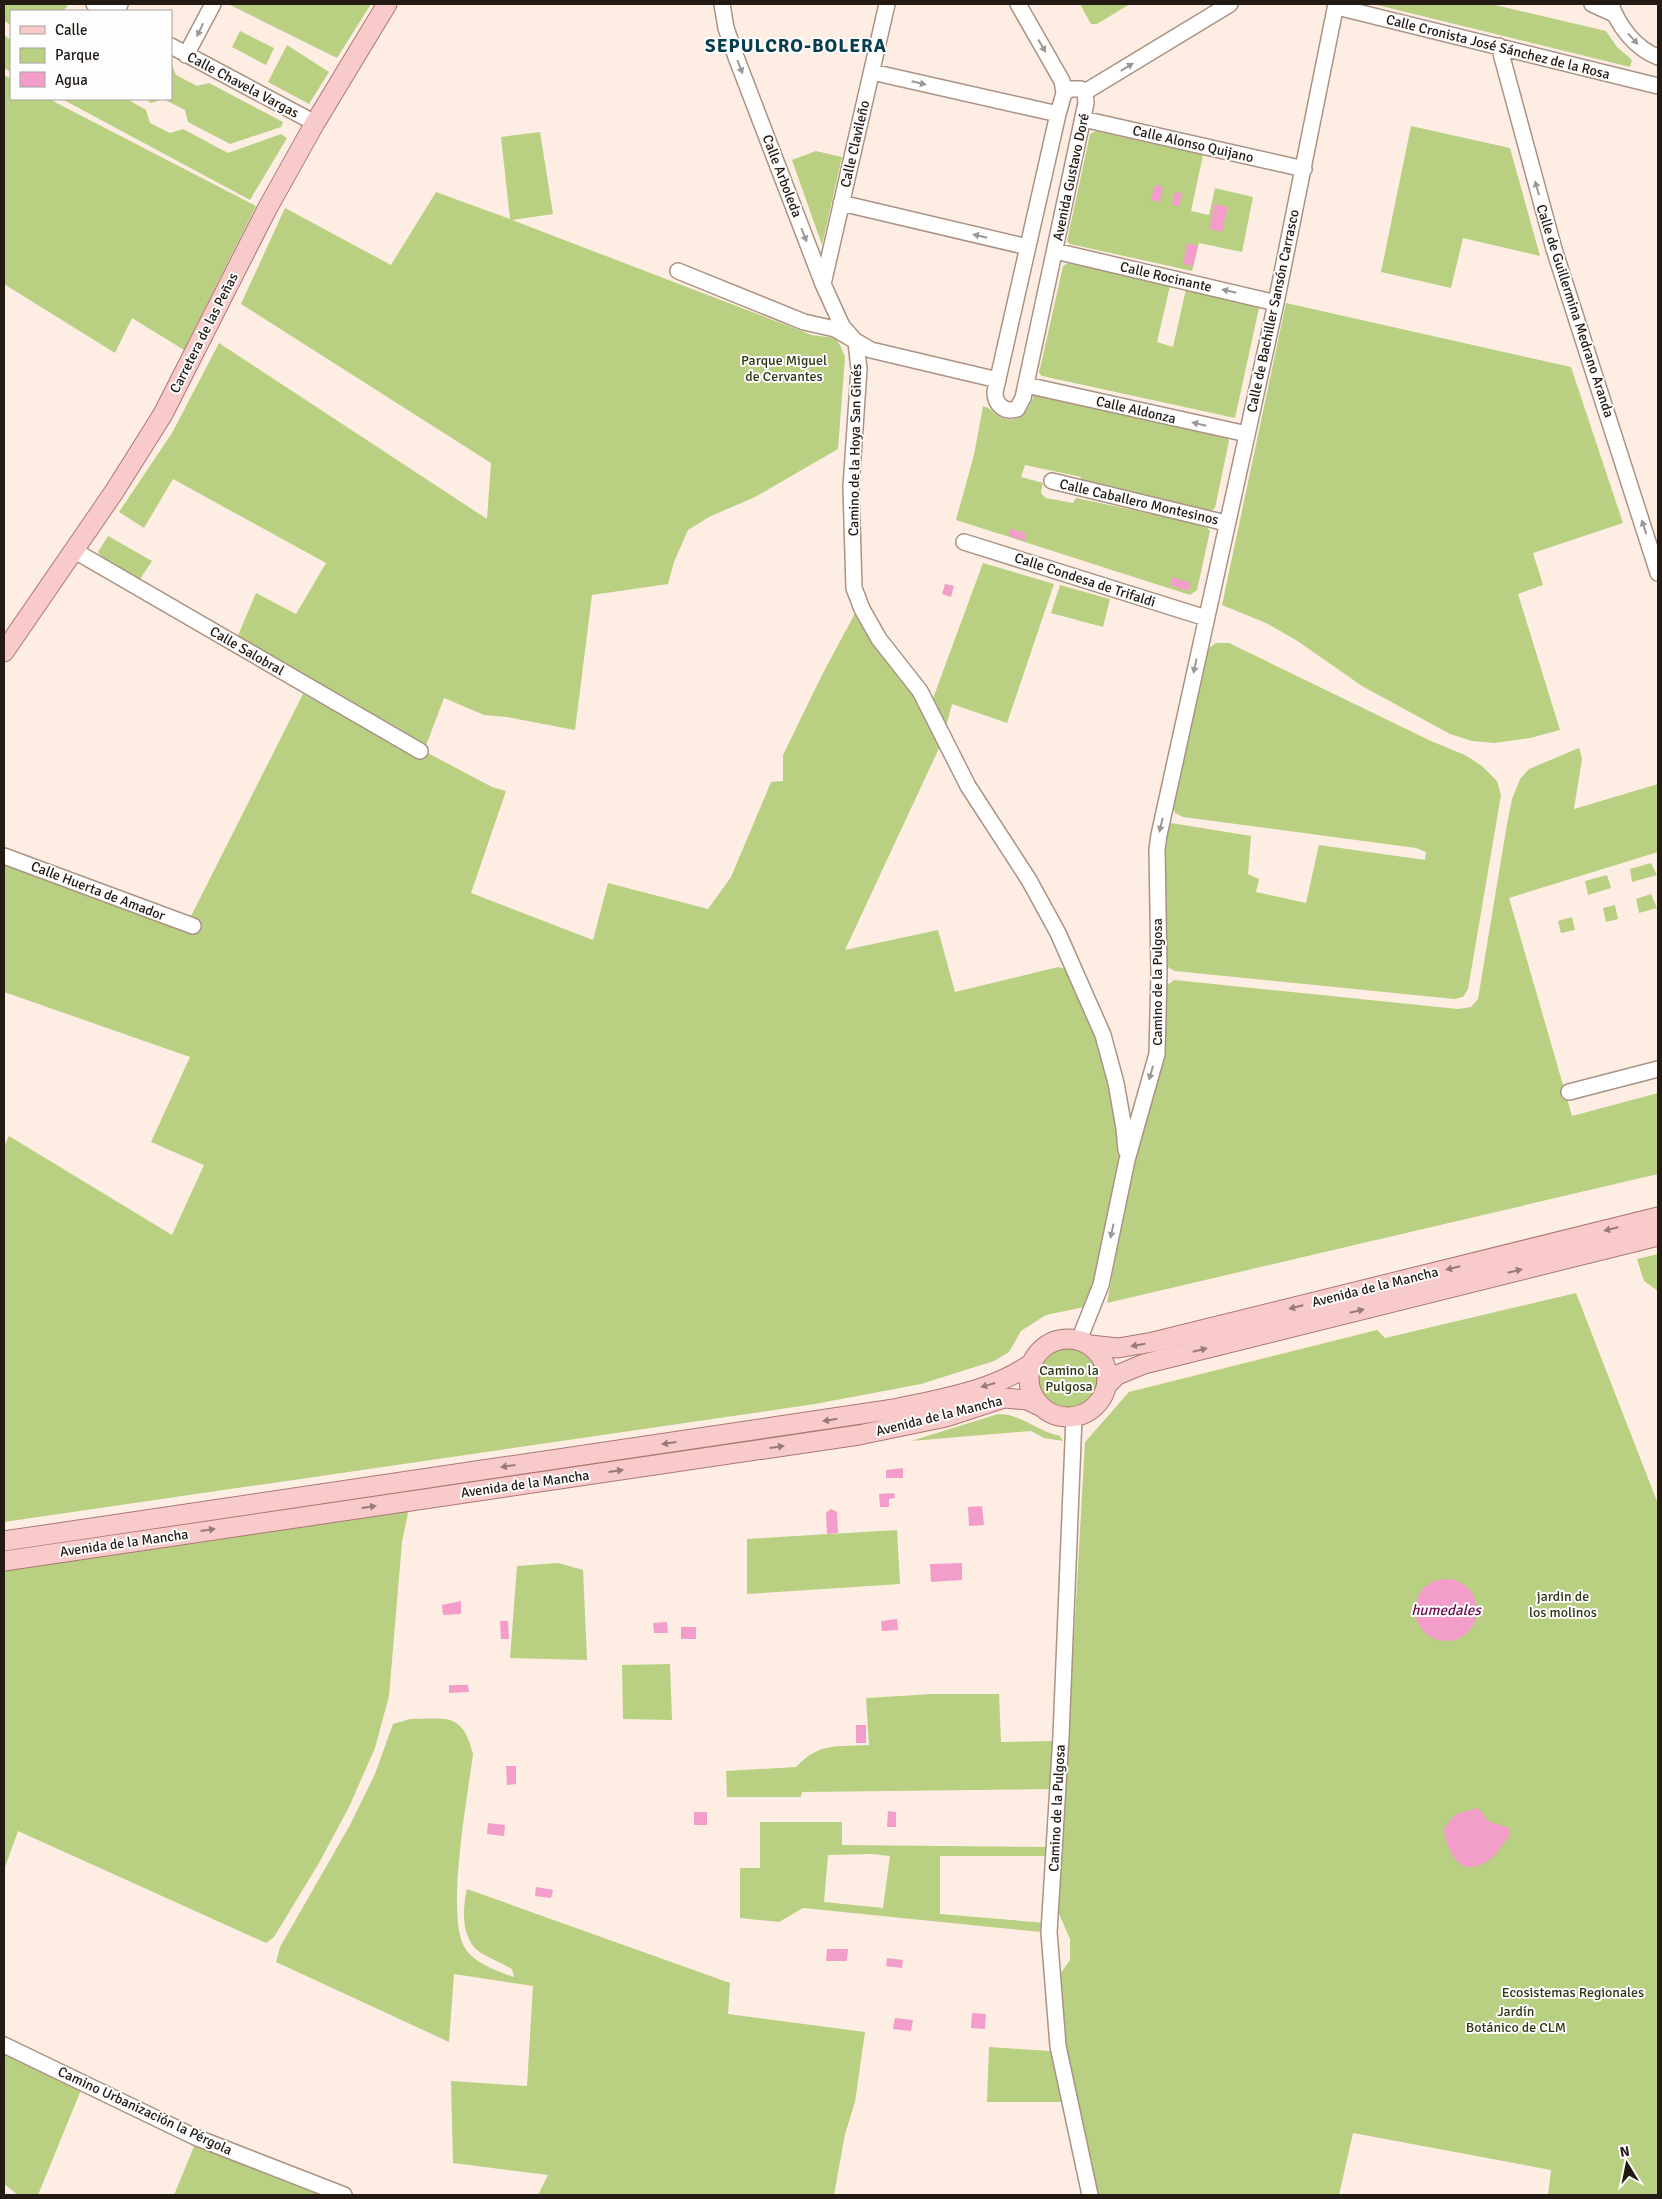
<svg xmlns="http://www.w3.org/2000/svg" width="1662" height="2199" font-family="Signika,sans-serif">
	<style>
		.green { fill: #b9d082; fill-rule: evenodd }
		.water { fill: #f39eca }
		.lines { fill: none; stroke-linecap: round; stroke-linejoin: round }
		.minor-casing { stroke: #ab9383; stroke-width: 18 }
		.major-casing { stroke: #ab7774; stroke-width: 21 }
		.minor { stroke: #fff; stroke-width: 15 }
		.major { stroke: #f8cbca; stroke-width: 19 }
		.oneway { fill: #9c9895 }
		.oneway2 { fill: #987b78 }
		.labels { text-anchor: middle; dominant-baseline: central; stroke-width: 4; stroke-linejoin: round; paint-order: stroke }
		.street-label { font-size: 14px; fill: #231a14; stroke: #fdfdfd }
		.park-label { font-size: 14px; fill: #2e3713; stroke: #fdfdfd }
		.water-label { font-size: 15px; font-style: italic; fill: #700c4d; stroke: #fdfdfd }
		.district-label { font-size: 19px; font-weight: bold; letter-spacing: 1px; fill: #063e4e; stroke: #fdfdfd }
	</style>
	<rect width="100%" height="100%" fill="#fdede3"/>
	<path class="green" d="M4,4H63L68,6L63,11H11V25L4,21Z
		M228,4H371L337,58Z
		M1080,4H1130L1097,24H1091Z
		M1373,4H1491L1606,31L1617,47L1632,60L1630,67Z
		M240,31L274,48L266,65L232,47Z
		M4,35L11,40V72L4,68Z
		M287,45L329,72L309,104L268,82Z
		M171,63L176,75L197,86L209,83L283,122L281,127L230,144L188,122L185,110L163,99L151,103L145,99H171Z
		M4,75L11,79V99H49L256,206L184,350L132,318L115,353L4,284Z
		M62,99H127L146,110L150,123L170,133L183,129L228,153L281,134L287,138L250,200Z
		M1411,126L1510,148L1540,256L1463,238L1451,288L1381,272Z
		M1096,131L1203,155L1191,211L1209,215L1215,188L1253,197L1242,252L1199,243L1192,271L1070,244L1067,241L1090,134Z
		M540,132L553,214L512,220L812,335L835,338L840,345L845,357L838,449L755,497L709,517L688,530L674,562L668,584L592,595L575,730L507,717L484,715L444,698L424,751L492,787L506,791L471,893L593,940L608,883L708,909L731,877L771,782L783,781V755L823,673L859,606L918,691L941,744L845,950L938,930L955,992L1058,967L1073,971L1099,1032L1121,1150L1113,1209L1089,1306L1046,1315L1021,1331L1009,1352L994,1361L921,1384L815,1404L4,1522V1146L9,1136L172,1235L204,1165L151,1142L190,1057L4,992V859L186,926L303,694L421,756L236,640L256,593L296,614L326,563L173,479L144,528L119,512L172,433L219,343L487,519L491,463L241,304L285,208L391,265L436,192L510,219L501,137Z
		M816,151L842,157L822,245L792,160Z
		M1068,263L1170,286L1157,342L1173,347L1186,289L1256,305L1259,308L1235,418L1042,376L1039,373L1063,266Z
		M1286,303L1571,367L1623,523L1533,553L1543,585L1518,594L1560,730L1530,738L1494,743L1472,741L1450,734L1362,686L1296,640L1266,623L1222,605Z
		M1034,395L1227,437L1229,441L1215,508L1211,511L1080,482L1081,477L1025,465L1021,477L1043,483L1041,493L1046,498L1073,503L1076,498L1204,525L1210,531L1197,590L1190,595L956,520L974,455L983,406C991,408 993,413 1000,417C1019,426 1029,410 1034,395Z
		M108,536L152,561L138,582L103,559L98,552Z
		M983,563L1054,584L1007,723L952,704L945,730L932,701Z
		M1060,585L1110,599L1103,627L1051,613Z
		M1216,643H1229L1431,741L1465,755L1482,766L1497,781L1501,795L1468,989L1463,997L1454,999L1175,971L1169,968L1163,958C1162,928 1156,845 1171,823L1251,836L1248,874L1259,879L1256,892L1306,903L1319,845L1425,860L1426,852L1416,848L1183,817L1175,813L1172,805L1203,656L1209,648Z
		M1579,748L1582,759L1574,809L1658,784V852L1509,898L1572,1116L1658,1093V1174L1107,1303L1166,986L1174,980L1458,1009L1471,1007L1478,999L1507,824L1512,799L1520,779L1529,769Z
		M1651,863L1657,875L1632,882L1630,869Z
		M1607,875L1611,888L1588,895L1585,881Z
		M1651,894L1657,908L1639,913L1636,899Z
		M1615,905L1618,919L1606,922L1603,908Z
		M1572,917L1575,930L1561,933L1558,921Z
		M1658,1254V1291L1644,1281L1637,1259Z
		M1576,1293L1658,1504V2195H1548L1551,2170L1353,2133L1339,2195H1095L1077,2113L1057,2001L1060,1974L1070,1960V1939L1056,1907L1065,1749L1074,1637L1085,1442L1129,1392L1377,1330L1385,1338Z
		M1038 1379a31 31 0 1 1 62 0a31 31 0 1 1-62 0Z
		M998,1414C1022,1414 1036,1431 1060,1436L1063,1441L1044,1438L1031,1431L911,1441Z
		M407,1508L408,1513L402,1542L389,1696L375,1748L349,1807L319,1863L274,1937L266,1943L18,1831L4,1870V1566Z
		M897,1530L900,1584L747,1594V1539Z
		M558,1563L583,1570L587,1660L510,1658L517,1566Z
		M670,1664L672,1720L623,1719L622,1665Z
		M933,1694H999L1001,1742L1052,1741L1051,1789L802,1792L801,1797H727L726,1771L796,1767C820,1742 836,1747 869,1745L866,1698Z
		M410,1719C448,1719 462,1712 473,1754C468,1794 445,1917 465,1948C474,1963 499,1972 514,1977L512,1969C502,1963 479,1954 474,1947C461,1931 463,1906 467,1889L730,1983L728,2014L865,2032L855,2102L845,2134L834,2195H538L548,2175L453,2163L451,2081L527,2086L533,1986L454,1974L449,2042L276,1962L280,1947L350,1825L375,1774L393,1724Z
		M760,1822H842V1845L1048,1847L1049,1856H940V1914L1046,1923L1041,1932L803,1908L779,1922L740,1918V1868H760ZM871,1854L890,1856L883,1908L824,1902L828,1855Z
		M989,2047L1050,2051L1054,2055L1064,2102H987Z
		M4,2050L81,2090L38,2195H18L4,2184Z
		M195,2144L334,2195H174Z"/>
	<path class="water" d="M1158,185L1163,188L1160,202L1151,200L1154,187Z
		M1175,192L1182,193L1179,206L1172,205Z
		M1214,204L1228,207L1222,232L1209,229Z
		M1187,243L1198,246L1193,266L1183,264Z
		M1010,529L1026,533V541L1009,536Z
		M1172,577L1191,583L1188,591L1170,585Z
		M945,584L954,586L951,597L942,594Z
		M903,1468V1478H886V1470Z
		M894,1493L895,1498L889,1499V1507H880L879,1494Z
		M982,1506L984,1525L969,1526L968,1507Z
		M831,1509L837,1512L838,1533L827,1534L826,1513Z
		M962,1563V1580L931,1582L930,1564Z
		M1415 1610a31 31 0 1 1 62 0a31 31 0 1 1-62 0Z
		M461,1601V1614L443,1615L442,1605Z
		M897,1619L898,1630L882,1631L881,1621Z
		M500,1621H508L509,1639H501Z
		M667,1622L668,1633H654L653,1623Z
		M681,1627H696V1639H681Z
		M449,1685H468L469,1692L449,1693Z
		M856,1725H866V1743H856Z
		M506,1766H516V1784L507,1785Z
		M1478,1808L1488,1821L1509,1828L1510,1836C1504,1841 1501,1848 1496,1854C1484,1866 1464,1875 1454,1857C1448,1847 1444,1839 1444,1828L1456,1814Z
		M888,1811L896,1812V1827H887Z
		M694,1812H707V1825H694Z
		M488,1823L505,1825L504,1836L487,1834Z
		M536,1887L553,1890L551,1898L535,1896Z
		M827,1949H848L847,1961H826Z
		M887,1958L903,1960L902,1968L886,1966Z
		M972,2013L986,2014L985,2029L971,2028Z
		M895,2018L913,2020L911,2031L893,2029Z"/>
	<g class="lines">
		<g class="minor-casing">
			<path id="minor" d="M94,4L107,11
				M722,4L726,28L736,57L823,284L842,326L856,342
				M1018,4L1062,81L1064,93
				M1592,4L1614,14
				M1611,4C1618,26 1636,49 1658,57
				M1337,7L1658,86
				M117,11L120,4
				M171,46L315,123
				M1499,46L1554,249L1658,573
				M186,55L213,4
				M872,72L1058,114
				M1070,89H1081L1085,92L1086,103L1023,398L1017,409C1005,413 995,405 995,392L1058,114L1064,93Z
				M1085,92L1230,4
				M1083,119L1304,169
				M841,203L1028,247
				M1055,251L1276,303
				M678,271L804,322L835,329L871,350L998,380
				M823,284L887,4
				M856,342L859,369L851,487L854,588L862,609L879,639L920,691L968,786L1029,880L1058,933L1103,1035L1116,1083L1124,1128L1126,1150
				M1026,385L1247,434
				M1052,481L1226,523
				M964,542L1206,618
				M75,551L420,751
				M4,856L193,926
				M1569,1092L1658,1069
				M1079,1340L1101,1285L1127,1160L1157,1054L1159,973L1157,849L1159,835L1276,303L1336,4
				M1074,1417L1061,1736L1049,1932L1058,2046L1090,2195
				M4,2045L195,2137L344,2195"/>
		</g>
		<g class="major-casing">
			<path id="major" d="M4,652L114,492L163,414L267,209L315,123L387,4
				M1029 1378a39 39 0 1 1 78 0a39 39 0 1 1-78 0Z
				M1090,1345L1118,1348L1153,1342L1658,1217
				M1107,1385L1117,1375L1144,1364L1658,1236
				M4,1541L894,1409C940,1399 993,1391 1032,1363
				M4,1561L859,1435L946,1417L1004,1398L1027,1400L1042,1407"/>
		</g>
		<use href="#minor" class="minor"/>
		<use href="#major" class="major"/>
	</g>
	<defs><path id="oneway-solid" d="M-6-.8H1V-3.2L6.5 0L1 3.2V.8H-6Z" transform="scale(1.25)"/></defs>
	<g class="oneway">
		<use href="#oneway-solid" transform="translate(200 30) rotate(115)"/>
		<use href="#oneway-solid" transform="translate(1633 39) rotate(48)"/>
		<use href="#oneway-solid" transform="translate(1042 46) rotate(60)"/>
		<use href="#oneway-solid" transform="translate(740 67) rotate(69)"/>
		<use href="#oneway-solid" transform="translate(1127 67) rotate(-32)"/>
		<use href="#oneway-solid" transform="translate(919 83) rotate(13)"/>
		<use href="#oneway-solid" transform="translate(1537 188) rotate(-106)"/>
		<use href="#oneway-solid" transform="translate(804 235) rotate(69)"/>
		<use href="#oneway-solid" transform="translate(980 236) rotate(-167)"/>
		<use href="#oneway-solid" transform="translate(1229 291) rotate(-167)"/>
		<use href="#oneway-solid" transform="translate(1199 424) rotate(-167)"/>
		<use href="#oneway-solid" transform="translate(1644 527) rotate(-108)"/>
		<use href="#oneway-solid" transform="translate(1195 666) rotate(102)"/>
		<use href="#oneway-solid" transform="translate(1161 825) rotate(103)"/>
		<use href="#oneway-solid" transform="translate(1151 1073) rotate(106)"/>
		<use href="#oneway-solid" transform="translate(1112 1231) rotate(102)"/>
	</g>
	<g class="oneway2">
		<use href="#oneway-solid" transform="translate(1611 1229) rotate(166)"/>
		<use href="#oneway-solid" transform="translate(1453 1268) rotate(166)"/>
		<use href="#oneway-solid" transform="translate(1515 1271) rotate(-14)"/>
		<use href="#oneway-solid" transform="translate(1296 1307) rotate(166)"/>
		<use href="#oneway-solid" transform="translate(1357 1311) rotate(-14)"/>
		<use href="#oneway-solid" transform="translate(1138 1345) rotate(170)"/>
		<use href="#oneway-solid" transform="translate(1200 1350) rotate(-14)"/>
		<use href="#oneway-solid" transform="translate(988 1385) rotate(164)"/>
		<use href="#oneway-solid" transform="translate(830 1420) rotate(171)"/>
		<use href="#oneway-solid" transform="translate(669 1443) rotate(172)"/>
		<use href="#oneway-solid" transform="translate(777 1447) rotate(-8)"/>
		<use href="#oneway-solid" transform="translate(508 1466) rotate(172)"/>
		<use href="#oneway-solid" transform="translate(616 1471) rotate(-8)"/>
		<use href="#oneway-solid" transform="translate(369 1507) rotate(-8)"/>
		<use href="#oneway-solid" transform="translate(208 1530) rotate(-8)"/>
	</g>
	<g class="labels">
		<g class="street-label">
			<text transform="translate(1498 47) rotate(14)">Calle Cronista José Sánchez de la Rosa</text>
			<text transform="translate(243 85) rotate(28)">Calle Chavela Vargas</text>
			<text transform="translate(855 144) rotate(-77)">Calle Clavileño</text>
			<text transform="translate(1193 144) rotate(13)">Calle Alonso Quijano</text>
			<text transform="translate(782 176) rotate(69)">Calle Arboleda</text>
			<text transform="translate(1071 177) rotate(-78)">Avenida Gustavo Doré</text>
			<text transform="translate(1166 277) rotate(13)">Calle Rocinante</text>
			<text transform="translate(1273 311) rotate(-78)">Calle de Bachiller Sansón Carrasco</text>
			<text transform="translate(1575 311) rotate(72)">Calle de Guillermina Medrano Aranda</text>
			<text transform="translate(204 333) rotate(-63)">Carretera de las Peñas</text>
			<text transform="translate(1136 410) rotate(13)">Calle Aldonza</text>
			<text transform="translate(855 450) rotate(-89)">Camino de la Hoya San Ginés</text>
			<text transform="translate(1139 502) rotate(13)">Calle Caballero Montesinos</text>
			<text transform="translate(1085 580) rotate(18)">Calle Condesa de Trifaldi</text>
			<text transform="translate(247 651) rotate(30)">Calle Salobral</text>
			<text transform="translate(98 891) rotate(21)">Calle Huerta de Amador</text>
			<text transform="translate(1157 982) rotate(-90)">Camino de la Pulgosa</text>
			<text transform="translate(1375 1287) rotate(-14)">Avenida de la Mancha</text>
			<text transform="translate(939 1416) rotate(-14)">Avenida de la Mancha</text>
			<text transform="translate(525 1484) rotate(-8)">Avenida de la Mancha</text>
			<text transform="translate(124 1543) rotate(-8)">Avenida de la Mancha</text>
			<text transform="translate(1057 1808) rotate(-87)">Camino de la Pulgosa</text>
			<text transform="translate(145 2111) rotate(25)">Camino Urbanización la Pérgola</text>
		</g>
		<g class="park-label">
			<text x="784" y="360">Parque Miguel<tspan x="784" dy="16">de Cervantes</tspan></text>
			<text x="1069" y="1370">Camino la<tspan x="1069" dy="16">Pulgosa</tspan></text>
			<text x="1563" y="1596">jardin de<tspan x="1563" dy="16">los molinos</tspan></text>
			<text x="1573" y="1992">Ecosistemas Regionales</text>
			<text x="1516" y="2011">Jardín<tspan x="1516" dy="16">Botánico de CLM</tspan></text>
		</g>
		<g class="water-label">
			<text x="1446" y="1610">humedales</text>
		</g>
		<g class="district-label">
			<text x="796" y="46">SEPULCRO-BOLERA</text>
		</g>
	</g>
	<rect width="1662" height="2199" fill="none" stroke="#231a14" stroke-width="10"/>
	<rect x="10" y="10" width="162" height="90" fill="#fdfdfd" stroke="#a6a2a0"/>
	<rect x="20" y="26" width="25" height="8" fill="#f8cbca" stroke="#a6a2a0"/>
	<text x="55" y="35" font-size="15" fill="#231a14">Calle</text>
	<rect x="20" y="48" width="25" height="15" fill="#b9d082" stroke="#a6a2a0"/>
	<text x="55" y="60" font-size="15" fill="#231a14">Parque</text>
	<rect x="20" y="72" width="25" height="15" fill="#f39eca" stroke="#a6a2a0"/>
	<text x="55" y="85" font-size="15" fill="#231a14">Agua</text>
	<g transform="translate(1627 2164) rotate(350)" stroke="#fdfdfd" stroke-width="4" paint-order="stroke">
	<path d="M0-4L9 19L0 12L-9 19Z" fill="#231a14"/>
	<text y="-8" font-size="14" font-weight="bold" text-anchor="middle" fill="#231a14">N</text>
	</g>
</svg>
